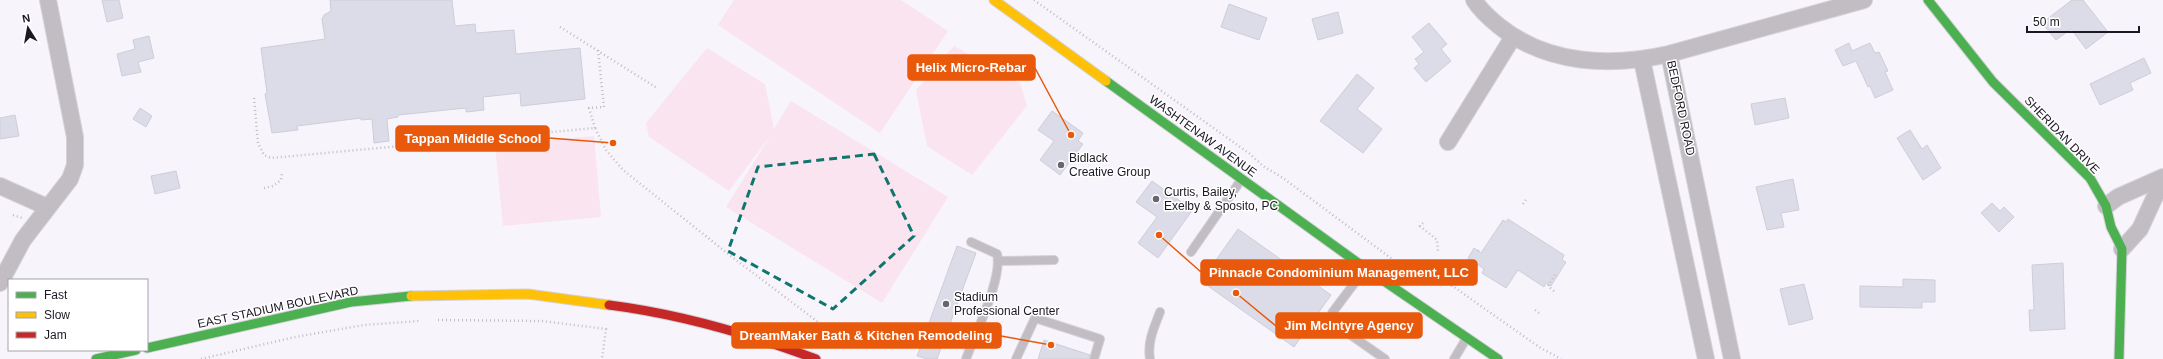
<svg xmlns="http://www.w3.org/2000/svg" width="2163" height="359" font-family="Helvetica,sans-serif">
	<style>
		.green { fill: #fae4ef }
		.building { fill: #dcdce8; stroke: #ceced8 }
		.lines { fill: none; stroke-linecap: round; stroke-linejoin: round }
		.lane-casing { stroke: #d4d2d8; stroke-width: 10 }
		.street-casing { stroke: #d4d2d8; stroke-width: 18 }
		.fast-casing { stroke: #d4d2d8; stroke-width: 11 }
		.slow-casing { stroke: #d4d2d8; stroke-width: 11 }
		.jam-casing { stroke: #d4d2d8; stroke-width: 11 }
		.path { stroke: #c1bdc2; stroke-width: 2.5; stroke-dasharray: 1 3; stroke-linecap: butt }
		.lane { stroke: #c2bcc3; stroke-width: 8 }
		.street { stroke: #c2bcc3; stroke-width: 16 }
		.fast { stroke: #4caf50; stroke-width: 9 }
		.slow { stroke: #ffc107; stroke-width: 9 }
		.jam { stroke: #c62828; stroke-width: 9 }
		.marked { fill: none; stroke: #0f766e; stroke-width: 3; stroke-dasharray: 8 5; stroke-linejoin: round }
		.poi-dot { fill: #69656f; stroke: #fff; stroke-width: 1.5 }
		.labels { text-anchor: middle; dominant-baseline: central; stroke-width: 3; stroke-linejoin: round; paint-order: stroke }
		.street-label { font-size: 12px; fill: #1c1823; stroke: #fff }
		.poi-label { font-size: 12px; fill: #1c1823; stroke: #fff; text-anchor: start }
		.leader { fill: none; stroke: #e8590c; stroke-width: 1.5 }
		.callout-dot { fill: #e8590c; stroke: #fff; stroke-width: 1.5 }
		.callout { fill: #e8590c; stroke: #e8590c; stroke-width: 1.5 }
		.callout-label { font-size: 13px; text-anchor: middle; font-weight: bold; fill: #fff }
	</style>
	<rect width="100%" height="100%" fill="#f7f4fc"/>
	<path class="green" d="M734,0H901L948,31L880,133L718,25Z
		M954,46L1020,83L1027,106L972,175L927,146L916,90Z
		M707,48L765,84L774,129L791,101L948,197L882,303L726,207L770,136L729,191L649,137L646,123Z
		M594,136L601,217L503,226L495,145Z"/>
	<path class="building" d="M102,0H119L123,18L107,22Z
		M330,0H452L455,26L475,24L476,33L514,30L516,54L580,48L585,99L521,106L520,93L483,97L484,110L466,112V108L398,115V117L387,119L389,141L374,143L372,119L361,120V118L297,126L298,130L272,133L265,94L267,93L261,48L325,39L322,19L324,15L331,11Z
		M2072,0H2083L2108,32L2086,49L2071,29L2056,40L2042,23Z
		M1229,4L1267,18L1259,40L1221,27Z
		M1338,12L1343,33L1318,40L1312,19Z
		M1429,23L1447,44L1441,49L1451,61L1426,82L1414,68L1419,64L1415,59L1424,52L1412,37Z
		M149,36L154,58L138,62L141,72L122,76L117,54L135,49L133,40Z
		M1849,43L1852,51L1870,43L1875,53L1879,52L1888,71L1885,72L1893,90L1875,98L1870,86L1868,87L1856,61L1843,66L1835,50Z
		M2144,58L2151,73L2130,83L2133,90L2100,105L2090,84Z
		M1357,74L1374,88L1357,109L1382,129L1363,153L1320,121Z
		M1785,98L1789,118L1755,125L1751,104Z
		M140,108L152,116L146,127L133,119Z
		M1052,111L1083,133L1078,141L1083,144L1060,175L1040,160L1054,141L1038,130Z
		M15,115L19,136L0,139V118Z
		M1910,130L1922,149L1927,145L1941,168L1923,180L1897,138Z
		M176,171L180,188L155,194L151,176Z
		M1793,179L1799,210L1781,213L1784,227L1767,230L1756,187Z
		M1152,181L1183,203L1184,201L1194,208L1158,258L1138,243L1157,217L1136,202Z
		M1992,203L2000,211L2004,207L2014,217L1999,232L1981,213Z
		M1508,219L1564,255L1562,260L1566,262L1551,286L1546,283L1544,287L1518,270L1506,288L1482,273L1484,269L1468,258L1474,248L1481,253L1503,220L1506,222Z
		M1238,229L1331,295L1294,347L1201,281Z
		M957,246L976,253L937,359H927L917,356Z
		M2063,263L2065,329L2030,331L2029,310H2034L2032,265Z
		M1903,279L1935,280V302H1922V308L1860,307V286L1903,287Z
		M1804,284L1813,319L1789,325L1780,289Z
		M1044,340L1090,355L1089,359H1038Z"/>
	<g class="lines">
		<g class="lane-casing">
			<path id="lane" d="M1191,252L1241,180
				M999,261L1054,260
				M1365,269L1332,313V322L1385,359
				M966,359C975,334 1003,278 997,254L971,242
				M1016,359L1035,318L1100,339L1094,359
				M1150,359C1147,342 1154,328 1160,312
				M1454,359L1466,339"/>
		</g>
		<g class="street-casing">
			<path id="street" d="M1474,0C1481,11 1489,18 1499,26C1548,65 1611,67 1669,54L1864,0
				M1669,54L1732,359
				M1642,60L1706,359
				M1448,142L1513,37
				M0,186L47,207
				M2106,206L2118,197L2163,177
				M2122,249L2140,229L2163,179
				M0,283L23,240L70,179L75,165V137L48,0"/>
		</g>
		<g class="fast-casing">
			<path id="fast" d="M1928,0L1993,82L2090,178L2106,206L2111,227L2122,249L2119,359
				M1106,81L1365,268L1498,359
				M147,348L351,302L411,296
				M96,359L136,350"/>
		</g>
		<g class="slow-casing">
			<path id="slow" d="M994,0L1106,81
				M411,296L528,294L609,305"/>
		</g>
		<g class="jam-casing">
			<path id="jam" d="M609,305C680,314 749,334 816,359"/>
		</g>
		<path class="path" d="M1034,0L1250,154L1263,166L1283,178L1415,276L1447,284L1454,287L1539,347L1561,359
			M560,27L657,88
			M254,98L258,143L264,155L271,158L595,128L606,150L623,170L732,257L826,328L836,341
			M595,128L589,108L604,107L598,50
			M264,188L273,186L281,180L282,172
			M1523,204L1527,198
			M13,215L22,218
			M1423,223L1420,226L1437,240L1438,252
			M1478,251L1480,248
			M1554,291L1548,286L1556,273
			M1535,310L1539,313
			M438,320L542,321L606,329L602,359
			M201,359L295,337L364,325L419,321"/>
		<use href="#lane" class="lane"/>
		<use href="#street" class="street"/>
		<use href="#fast" class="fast"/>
		<use href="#slow" class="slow"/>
		<use href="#jam" class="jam"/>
	</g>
	<path class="marked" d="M874,154L914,236L833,309L728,251L758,167Z"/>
	<g class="poi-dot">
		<circle cx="1061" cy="165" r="4"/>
		<circle cx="1156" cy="199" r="4"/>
		<circle cx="946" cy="304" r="4"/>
	</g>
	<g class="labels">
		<g class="street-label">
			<text transform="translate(1681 108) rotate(78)">BEDFORD ROAD</text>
			<text transform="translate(2062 135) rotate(46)">SHERIDAN DRIVE</text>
			<text transform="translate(1203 136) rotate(36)">WASHTENAW AVENUE</text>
			<text transform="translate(278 307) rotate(-12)">EAST STADIUM BOULEVARD</text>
		</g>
		<g class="poi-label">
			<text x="1069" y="158">Bidlack<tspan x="1069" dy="14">Creative Group</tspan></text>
			<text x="1164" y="192">Curtis, Bailey,<tspan x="1164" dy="14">Exelby &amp; Sposito, PC</tspan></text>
			<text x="954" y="297">Stadium<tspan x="954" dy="14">Professional Center</tspan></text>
		</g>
	</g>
	<path class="leader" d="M1071 135L1035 68M613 143L549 138M1159 235L1201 272M1236 293L1276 326M1051 345L1001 336"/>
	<g class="callout-dot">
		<circle cx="1071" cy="135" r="4"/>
		<circle cx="613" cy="143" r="4"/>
		<circle cx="1159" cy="235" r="4"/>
		<circle cx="1236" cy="293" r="4"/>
		<circle cx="1051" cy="345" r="4"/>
	</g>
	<g class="callout">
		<rect x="908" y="55" width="127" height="25" rx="4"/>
		<rect x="396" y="126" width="153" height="25" rx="4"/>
		<rect x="1201" y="260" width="276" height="25" rx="4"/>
		<rect x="1276" y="313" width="146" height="25" rx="4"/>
		<rect x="732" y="323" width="269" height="25" rx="4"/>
	</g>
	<g class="callout-label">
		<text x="971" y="72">Helix Micro-Rebar</text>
		<text x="473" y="143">Tappan Middle School</text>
		<text x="1339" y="277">Pinnacle Condominium Management, LLC</text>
		<text x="1349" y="330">Jim McIntyre Agency</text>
		<text x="866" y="340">DreamMaker Bath &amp; Kitchen Remodeling</text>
	</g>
	<rect x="8" y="279" width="140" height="72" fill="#ffffff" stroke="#a4a3a7"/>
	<rect x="16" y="292" width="20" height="6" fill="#4caf50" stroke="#a4a3a7"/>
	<text x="44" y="299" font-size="12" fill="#1c1823">Fast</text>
	<rect x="16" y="312" width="20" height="6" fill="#ffc107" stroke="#a4a3a7"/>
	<text x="44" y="319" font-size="12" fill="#1c1823">Slow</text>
	<rect x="16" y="332" width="20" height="6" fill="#c62828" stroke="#a4a3a7"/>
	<text x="44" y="339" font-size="12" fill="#1c1823">Jam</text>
	<g transform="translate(28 28) rotate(349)" stroke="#ffffff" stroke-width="3" paint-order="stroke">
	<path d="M0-3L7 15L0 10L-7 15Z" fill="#1c1823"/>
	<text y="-6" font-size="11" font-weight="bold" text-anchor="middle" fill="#1c1823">N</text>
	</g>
	<path d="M2027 26v6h112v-6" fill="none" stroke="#1c1823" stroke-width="2"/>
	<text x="2033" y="26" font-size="12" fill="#1c1823" stroke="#ffffff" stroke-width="3" paint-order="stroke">50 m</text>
</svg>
